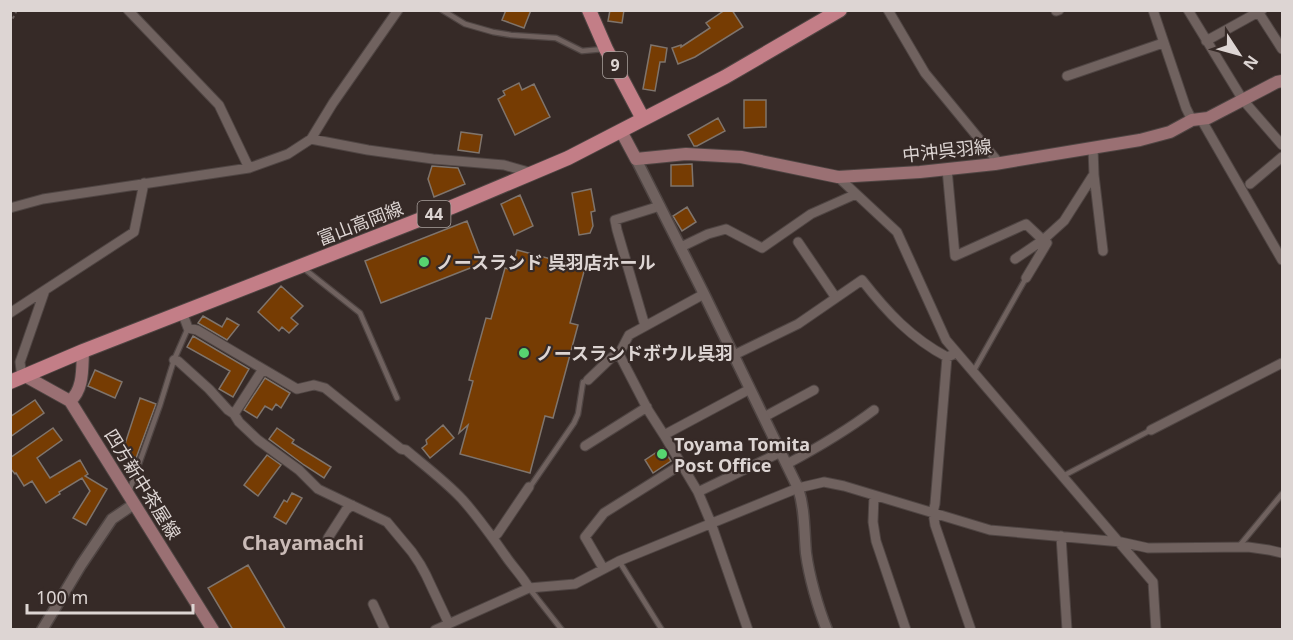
<svg xmlns="http://www.w3.org/2000/svg" width="1293" height="640" font-family="'Noto Sans','Noto Sans JP',sans-serif">
	<style>
		.building { fill: #763c03; stroke: #7f746c; stroke-width: 1.5 }
		.lines { fill: none; stroke-linecap: round; stroke-linejoin: round }
		.service-casing { stroke: #4f4543; stroke-width: 7 }
		.minor-casing { stroke: #4f4543; stroke-width: 11 }
		.tertiary-casing { stroke: #4f4543; stroke-width: 13 }
		.secondary-casing { stroke: #4f4543; stroke-width: 14 }
		.primary-casing { stroke: #4f4543; stroke-width: 16 }
		.path { stroke: #6c615f; stroke-width: 2; stroke-dasharray: 3 3; stroke-linecap: butt }
		.service { stroke: #70625f; stroke-width: 4.5 }
		.minor { stroke: #70625f; stroke-width: 9 }
		.tertiary { stroke: #70625f; stroke-width: 10 }
		.secondary { stroke: #9a7073; stroke-width: 12 }
		.primary { stroke: #c37e87; stroke-width: 14 }
		.poi-dot { fill: #57d570; stroke: #362a27; stroke-width: 2 }
		.labels { text-anchor: middle; dominant-baseline: central; stroke-width: 4.5; stroke-linejoin: round; paint-order: stroke }
		.shield { fill: #362a27; stroke: #aba29f; stroke-width: 1.5 }
		.shield-label { font-size: 16px; font-weight: bold; fill: #ddd5d3 }
		.street-label { font-size: 18px; fill: #ddd5d3; stroke: #362a27 }
		.poi-label { font-size: 18px; font-weight: bold; fill: #ddd5d3; stroke: #362a27; text-anchor: start }
		.neighbourhood-label { font-size: 20px; font-weight: bold; fill: #cabbb7; stroke: #362a27 }
	</style>
	<rect width="100%" height="100%" fill="#362a27"/>
	<path class="building" d="M506,10H531L524,28L502,20Z
		M610,10H624L622,23L608,21Z
		M725,10H732L743,27L695,57L678,64L672,48L681,45V47L710,28L706,23Z
		M651,45L667,48L665,62H660L655,91L643,89Z
		M519,83L522,90L534,84L550,117L515,135L498,99L505,95L503,91Z
		M744,100H766V127L744,128Z
		M718,118L725,131L697,146H694L688,135Z
		M461,132L482,135L479,153L458,150Z
		M692,164L693,186H671V165Z
		M432,166L458,168L465,184L434,197L428,179Z
		M591,189L595,211L591,212L593,226L590,233L579,235L572,193Z
		M520,195L533,226L514,235L501,204Z
		M687,207L696,222L682,231L673,216Z
		M467,221L483,263L381,303L365,261Z
		M517,250L585,268L570,323L578,325L553,418L545,416L530,473L460,454L468,425L459,433L473,381L469,380L486,318L491,319L505,268L512,270Z
		M281,286L303,306L291,318L298,324L289,333L282,327L279,331L258,312Z
		M203,316L222,327L227,318L239,325L227,340L198,323Z
		M193,336L249,369L233,397L219,389L230,371L187,347Z
		M95,370L122,382L115,398L88,386Z
		M265,378L290,393L281,408L276,404L272,410L265,406L257,418L244,410Z
		M140,398L156,404L135,461L121,456Z
		M35,400L44,413L10,437V417Z
		M443,425L454,438L430,458L422,448L427,444L426,440Z
		M53,428L62,440L37,458L50,478L80,460L88,474L85,476L107,489L86,525L73,518L90,491L82,478L59,492L60,494L46,503L32,481L24,486L16,473L15,474L10,468V458Z
		M277,428L294,440L292,443L331,467L324,478L304,465L269,439Z
		M663,448L671,461L653,473L645,460Z
		M267,455L281,465L258,496L244,485Z
		M292,493L302,498L286,524L274,517L284,500L287,502Z
		M248,565L286,630H233L208,588Z"/>
	<g class="lines">
		<g class="service-casing">
			<path id="service" d="M442,10L465,24L493,32L511,35L556,38L582,51L604,49
				M302,267L360,313L397,398
				M973,372L1026,278
				M1063,476L1151,430
				M530,487L574,423L578,414L583,382L588,380
				M129,492L160,405L174,360L188,328
				M1240,545L1282,494
				M619,561L662,630
				M529,588L562,630"/>
		</g>
		<g class="minor-casing">
			<path id="minor" d="M128,10L219,105L249,168
				M888,10L925,73L999,163
				M1153,10L1186,108L1192,120
				M1188,10L1243,100L1282,145
				M1257,10L1282,49
				M1056,11L1059,10
				M1206,41L1262,10
				M1067,76L1163,43
				M1201,119L1282,260
				M311,139L368,150L433,159L504,165L532,173
				M1093,148L1094,175L1103,251
				M947,169L955,256L1026,224L1043,240L1015,259
				M838,177L897,232L946,340L1153,582L1156,630
				M1250,184L1282,157
				M10,208L43,199L249,168L288,154L311,139L333,103L398,10
				M798,242L836,298
				M681,247L708,234L726,229L762,248L811,214L856,194
				M1026,278L1047,243L1043,240L1064,221L1092,177L1094,175
				M704,294L629,335L619,354L648,410L664,435L698,492L711,523L748,630
				M182,312L188,328L197,330L297,389L314,385L325,388L401,449L406,450C425,466 445,481 462,499C479,518 493,538 507,558C514,568 523,577 529,588
				M10,313L45,290
				M645,326L617,230L615,220L660,206
				M734,355L798,324L862,280C887,312 911,338 947,357L952,355
				M947,357L935,504L933,512L935,525L971,630
				M174,360L178,361L209,389L228,410L234,414L239,422L258,440L299,470L318,489L387,522L412,552L420,564L426,575L449,624
				M25,376L21,370L20,362L45,290L134,232L144,183
				M588,380L612,357L619,354
				M234,414L263,369
				M764,417L814,390
				M1151,430L1282,363
				M664,435L750,389
				M585,446L647,407
				M787,464C817,448 846,431 874,410
				M698,492L781,452
				M874,495L873,522L876,541L906,630
				M1061,536L1067,630
				M328,538L346,510L352,505
				M493,538L498,533L529,487
				M603,568L585,537L604,513L682,464
				M373,604L385,630
				M435,630L529,588L575,584L619,561L798,488L824,482L844,486L990,530L1121,542L1148,548L1248,547L1269,550L1282,553"/>
		</g>
		<g class="tertiary-casing">
			<path id="tertiary" d="M636,159L704,294L798,488C805,509 804,531 806,553C809,576 818,608 827,630
				M42,630L81,565L112,519L134,504"/>
		</g>
		<g class="secondary-casing">
			<path id="secondary" d="M621,131L636,159L686,154L741,157L838,177L920,172L995,164L1140,140L1170,132L1192,120L1208,118L1277,82L1282,81
				M25,376L70,401L213,630
				M70,401C84,389 82,368 83,351"/>
		</g>
		<g class="primary-casing">
			<path id="primary" d="M589,10L606,49L643,119
				M10,382L83,351L452,207L568,158L725,77L840,10"/>
		</g>
		<path class="path" d="M10,24L17,10"/>
		<use href="#service" class="service"/>
		<use href="#minor" class="minor"/>
		<use href="#tertiary" class="tertiary"/>
		<use href="#secondary" class="secondary"/>
		<use href="#primary" class="primary"/>
	</g>
	<g class="poi-dot">
		<circle cx="424" cy="262" r="6"/>
		<circle cx="524" cy="353" r="6"/>
		<circle cx="662" cy="454" r="6"/>
	</g>
	<g class="labels">
		<g class="shield">
			<rect x="603" y="52" width="24" height="26" rx="4.5"/>
			<rect x="417.5" y="201" width="33" height="26" rx="4.5"/>
		</g>
		<g class="shield-label">
			<text x="615" y="65">9</text>
			<text x="434" y="214">44</text>
		</g>
		<g class="street-label">
			<text transform="translate(947 150) rotate(-6)">中沖呉羽線</text>
			<text transform="translate(360 223) rotate(-21)">富山高岡線</text>
			<text transform="translate(143 484) rotate(58)">四方新中茶屋線</text>
		</g>
		<g class="poi-label">
			<text x="436" y="262">ノースランド 呉羽店ホール</text>
			<text x="536" y="353">ノースランドボウル呉羽</text>
			<text x="674" y="444">Toyama Tomita<tspan x="674" dy="21">Post Office</tspan></text>
		</g>
		<g class="neighbourhood-label">
			<text x="303" y="542">Chayamachi</text>
		</g>
	</g>
	<rect width="1293" height="640" fill="none" stroke="#ddd5d3" stroke-width="24"/>
	<g transform="translate(1239 54) rotate(126)" stroke="#362a27" stroke-width="4.5" paint-order="stroke">
	<path d="M0-4.5L10 22L0 15L-10 22Z" fill="#ddd5d3"/>
	<text y="-9" font-size="16" font-weight="bold" text-anchor="middle" fill="#ddd5d3">N</text>
	</g>
	<path d="M27 604v9h166v-9" fill="none" stroke="#ddd5d3" stroke-width="3"/>
	<text x="36" y="604" font-size="18" fill="#ddd5d3" stroke="#362a27" stroke-width="4.5" paint-order="stroke">100 m</text>
</svg>
